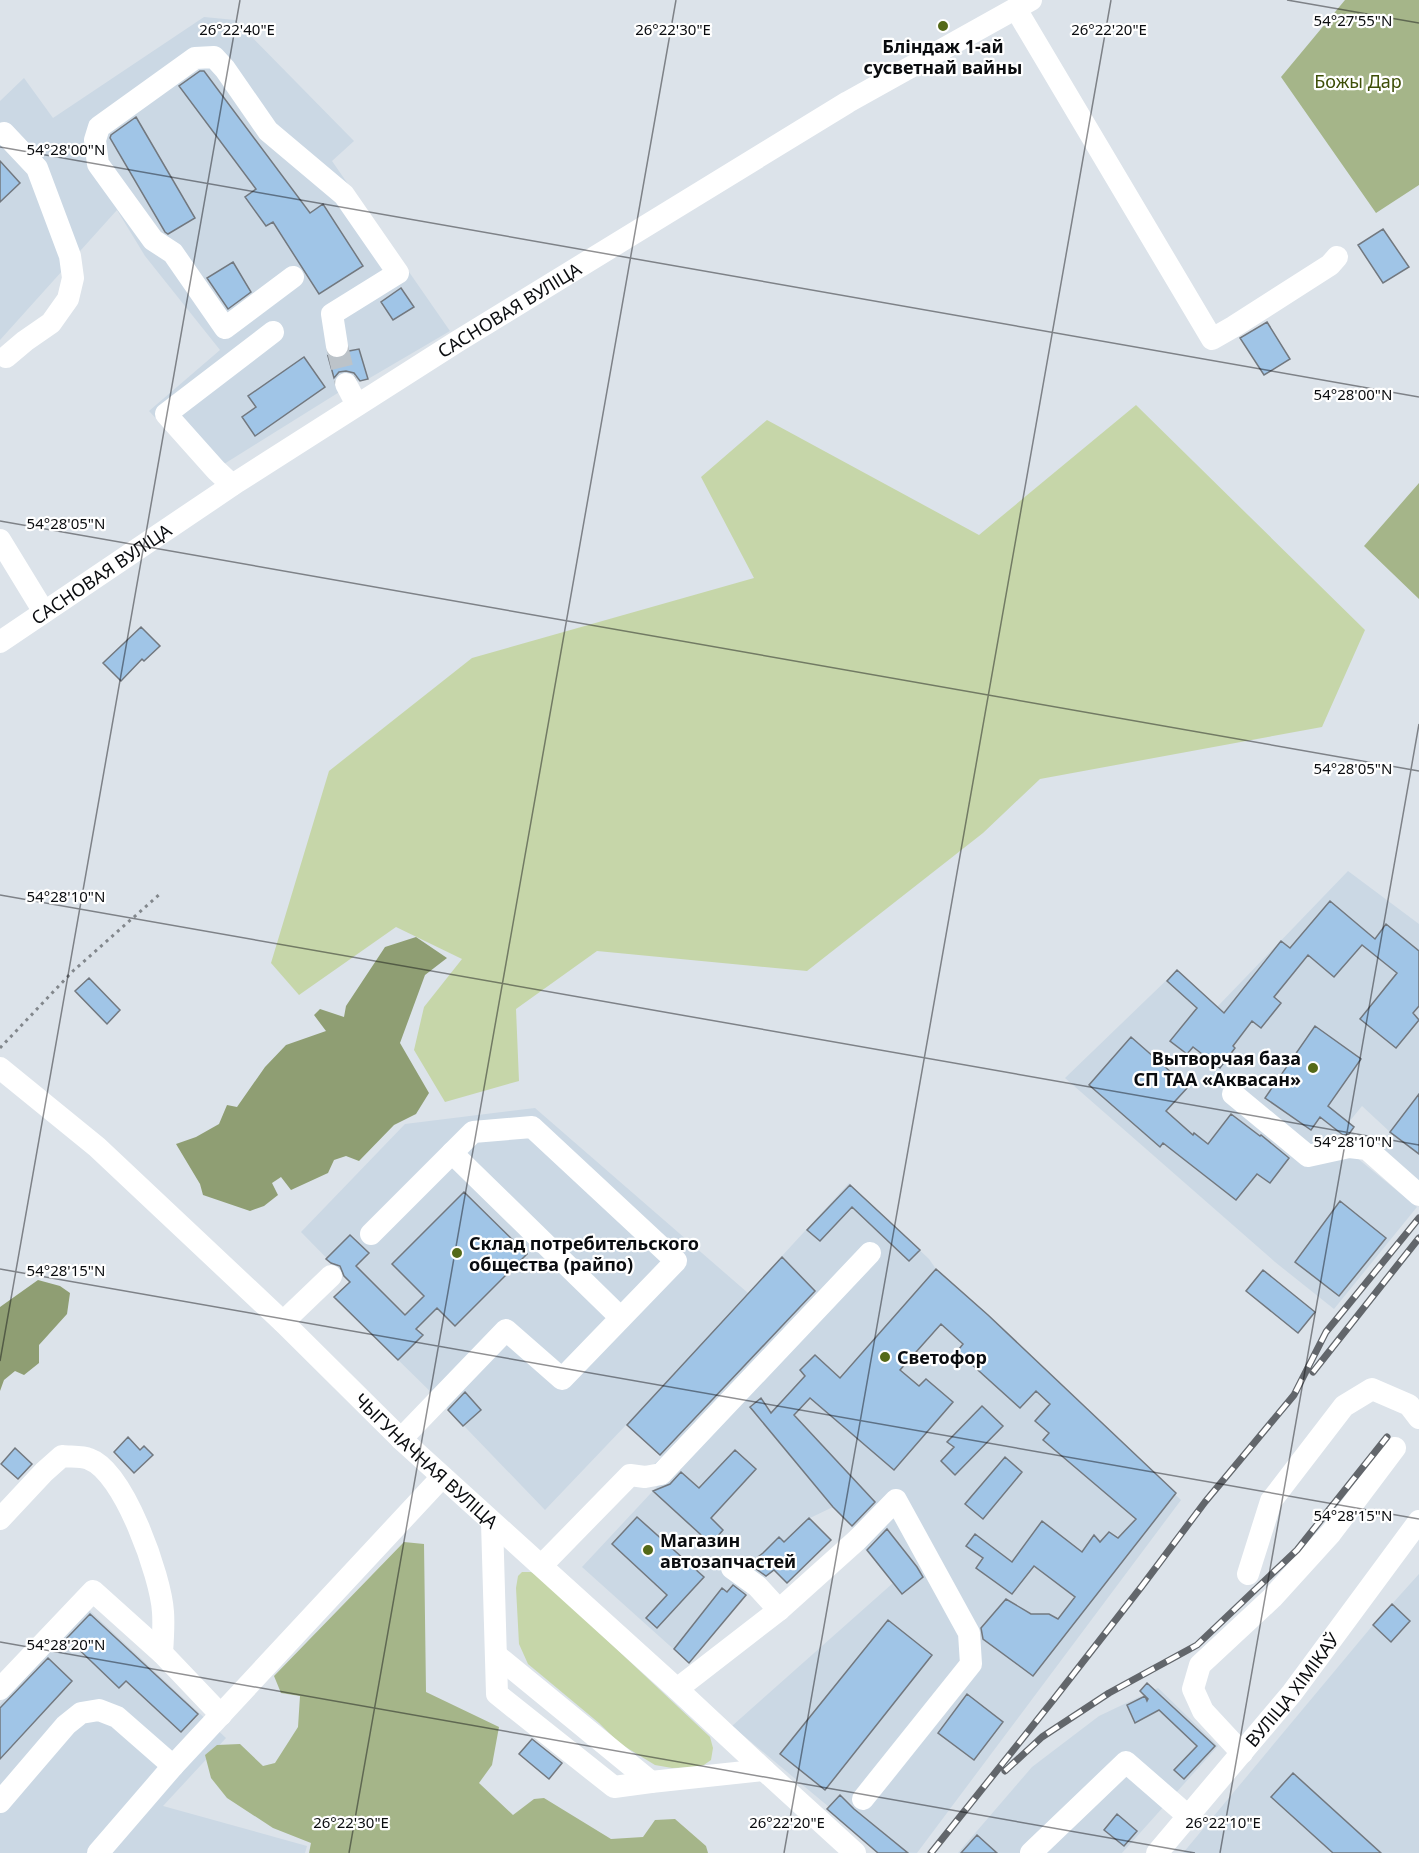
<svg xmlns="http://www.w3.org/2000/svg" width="1419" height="1853" font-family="'Noto Sans',sans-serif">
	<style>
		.built { fill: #cbd8e4 }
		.green { fill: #c6d6a9 }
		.forest { fill: #a5b589 }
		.water { fill: #8f9e73 }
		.building { fill: #a0c5e7; stroke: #72787f; stroke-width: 1.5 }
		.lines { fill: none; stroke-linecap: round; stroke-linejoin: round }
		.minor-tunnel { stroke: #bcc3c9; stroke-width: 22; stroke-dasharray: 22 11; stroke-linecap: butt }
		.path { stroke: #82878c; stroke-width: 3; stroke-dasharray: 3 4.5; stroke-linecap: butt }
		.minor { stroke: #fff; stroke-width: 22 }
		.rail-casing { stroke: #62666b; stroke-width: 7 }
		.rail { stroke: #fff; stroke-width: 4.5; stroke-dasharray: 14; stroke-linecap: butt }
		.ticks { fill: none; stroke: #0a0c0f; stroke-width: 1.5; stroke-opacity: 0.45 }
		.poi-dot { fill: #546918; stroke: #fff; stroke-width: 2 }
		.labels { text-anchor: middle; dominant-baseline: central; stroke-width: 4.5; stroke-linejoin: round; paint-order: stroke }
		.poi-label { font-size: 18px; font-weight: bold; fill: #0a0c0f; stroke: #fff; text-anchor: start }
		.park-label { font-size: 18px; fill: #3d4e07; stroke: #fff }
		.street-label { font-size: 18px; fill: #0a0c0f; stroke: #fff }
		.ticks-label { font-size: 15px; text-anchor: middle; fill: #0a0c0f; stroke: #fff; stroke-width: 4.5; stroke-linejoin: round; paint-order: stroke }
	</style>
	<rect width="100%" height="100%" fill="#dce3ea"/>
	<path class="built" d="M204,17L235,20L354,141L332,161L450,331L368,379L346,384L341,391L208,474L149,411L220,350L145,256L117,210L0,340V101L24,78L53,118Z
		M1348,871L1419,924V1181L1379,1148L1390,1132L1362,1106L1349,1122L1354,1127L1346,1137L1351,1153L1417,1207L1334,1309L1275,1262L1065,1078L1177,970L1217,1007Z
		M535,1108L748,1293L849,1183L929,1259L936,1269L988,1315L1181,1500L917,1853H878L827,1810L829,1807L732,1726L893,1583L857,1540L852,1526L833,1507L810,1518L831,1540L787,1583L774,1571L750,1589L689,1663L582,1567L665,1478L652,1466L662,1457L626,1425L545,1510L442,1403L334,1297L350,1282L301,1232L405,1124Z
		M1419,1574V1853H1183L1373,1625Z
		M89,1610L226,1738L163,1806L307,1846L305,1853H0V1704Z
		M1158,1688L1218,1746L1122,1853H958L1032,1767L1099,1716Z"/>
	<path class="green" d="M1136,405L1365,630L1322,727L1040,779L983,833L807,971L597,951L516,1009L519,1081L445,1102L414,1050L424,1007L462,959L396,927L299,995L271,963L329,771L472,658L754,578L701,477L767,420L979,535Z
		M522,1572H531L540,1577L710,1737L713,1748L711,1760L701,1767L672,1768L655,1765L619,1743L599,1723L528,1664L519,1644L516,1588L518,1576Z"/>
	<path class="forest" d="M1345,0H1419V185L1376,213L1281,77Z
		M1419,483V599L1364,546Z
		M404,1542L424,1544L426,1692L499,1727L492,1765L479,1783L513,1815L534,1799L544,1798L611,1839L643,1837L655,1820L675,1819L706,1846L708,1853H309L311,1843L273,1828L227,1798L211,1778L205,1755L217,1745L240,1744L263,1766L275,1763L298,1727L300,1696L281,1693L274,1676Z"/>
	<path class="water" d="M416,937L447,958L425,975L400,1043L429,1093L416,1114L394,1125L359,1161L346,1156L334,1160L328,1173L291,1190L281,1177L272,1183L278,1195L264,1206L250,1211L203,1195L200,1184L176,1144L196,1137L219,1124L227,1105L237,1107L265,1067L286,1045L326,1031L314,1015L320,1009L344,1017L346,1006L385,947Z
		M38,1280L60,1286L70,1293L67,1314L39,1345V1363L24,1375L15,1371L4,1380L0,1391V1307Z"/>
	<path class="building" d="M200,71H204L310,213L323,204L363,266L319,294L273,222L266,226L245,197L256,189L179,86Z
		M136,117L195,218L168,234L165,232L110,138L111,135Z
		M0,161L20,183L0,202Z
		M1383,229L1409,267L1383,283L1358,245Z
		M233,262L251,292L228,309L207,278Z
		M401,288L414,307L393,320L381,302Z
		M1267,322L1290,359L1264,375L1240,338Z
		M359,349L368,379L360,381L354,373L346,371L339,372L334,378L328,356L333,359H340L346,356L349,351Z
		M304,357L325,387L255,436L242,417L256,407L248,396Z
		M141,627L160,646L144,661L142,659L121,681L103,663Z
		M1330,901L1375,939L1386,924L1419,951V1006L1413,1013L1419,1020L1396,1048L1360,1019L1397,973L1362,945L1334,977L1308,955L1274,997L1281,1003L1261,1028L1252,1021L1233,1046L1235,1048L1220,1068L1193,1047L1187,1054L1170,1041L1197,1008L1167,981L1177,970L1224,1013L1281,941L1290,948Z
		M89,978L120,1010L107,1024L75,991Z
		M1315,1026L1361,1059L1328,1106L1354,1127L1349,1134L1343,1135L1320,1117L1311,1130L1265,1098Z
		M1131,1037L1188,1087L1166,1111L1193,1135L1194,1133L1208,1144L1231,1114L1260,1136L1261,1135L1289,1158L1270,1183L1257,1174L1236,1200L1163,1143L1160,1147L1089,1085Z
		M1419,1094V1154L1390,1132Z
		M850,1185L920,1250L909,1261L852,1207L820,1241L807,1230Z
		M464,1192L527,1254L455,1326L437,1308L416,1329L423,1335L398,1360L334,1297L350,1282L344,1276L340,1266L331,1263L326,1259L350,1235L369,1253L356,1266L405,1315L424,1296L392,1264Z
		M1340,1201L1386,1238L1339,1296L1295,1262Z
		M782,1257L815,1291L660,1455L627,1425Z
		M936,1269L988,1315L1176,1493L1033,1676L983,1639L981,1628L1006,1599L1031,1614H1049L1058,1619L1075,1597L1034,1566L1012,1594L976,1568L983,1558L966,1546L975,1534L1012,1562L1042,1521L1082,1552L1094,1535L1100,1542L1109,1532L1118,1538L1136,1519L1043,1440L1049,1433L1035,1421L1050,1404L1036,1391L1020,1408L959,1353V1349L963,1344L941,1324L900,1370L919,1386L926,1379L953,1402L894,1470L810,1398L794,1415L875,1502L852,1526L833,1507L750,1407L761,1398L771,1413L805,1376L800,1370L815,1355L840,1378Z
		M1263,1270L1315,1312L1298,1333L1246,1291Z
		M465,1392L481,1410L463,1426L448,1410Z
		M982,1406L1003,1426L955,1475L941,1461L954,1447L947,1442Z
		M128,1437L140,1450L144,1446L153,1455L134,1473L114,1452Z
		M15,1448L32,1464L18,1479L1,1464Z
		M735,1450L756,1469L711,1518L723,1530L711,1544L653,1491L670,1484L681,1472L699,1488Z
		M1005,1457L1022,1472L983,1519L965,1504Z
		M637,1517L704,1577L657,1628L646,1618L667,1595L612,1544Z
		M809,1518L831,1540L787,1583L774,1570L766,1576L749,1564L763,1553L779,1537L784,1542Z
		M887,1529L917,1567L923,1577L902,1594L867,1550Z
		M733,1585L746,1595L689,1663L674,1649L722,1588L727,1592Z
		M1392,1604L1410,1621L1391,1642L1373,1625Z
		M90,1614L198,1714L181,1732L126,1681L119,1688L67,1638Z
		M888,1620L932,1655L825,1790L780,1754Z
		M48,1658L72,1681L0,1759V1708Z
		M1147,1683L1215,1746L1184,1779L1174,1770L1197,1746L1159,1710L1135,1723L1127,1705L1145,1696L1147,1701L1148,1699L1140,1691Z
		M967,1694L1003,1722L974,1760L938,1733Z
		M532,1739L562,1763L549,1779L519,1754Z
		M1293,1773L1381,1853H1333L1271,1797Z
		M840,1795L854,1809L908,1853H878L827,1809Z
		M1117,1814L1137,1831L1124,1846L1104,1830Z
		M977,1835L997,1853H961Z"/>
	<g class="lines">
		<path class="minor-tunnel" d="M337,346L346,384"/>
		<path class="path" d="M0,1048L73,971L161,893"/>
		<g class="minor">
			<path d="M1016,9L1212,339L1233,327L1330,265L1337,257"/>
			<path d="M4,133L37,168L70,256L73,278L68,299L51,323L25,341L6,357"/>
			<path d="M293,277L225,328L173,253L153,240L98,164L95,140L99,127L195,58L214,57L225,69L268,131L344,195L398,273L332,314L337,346"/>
			<path d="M346,384L357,405"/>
			<path d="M232,485L216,470L166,414L273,332"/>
			<path d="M0,540L44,612"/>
			<path id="s1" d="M0,642L237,482L458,341L848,102L1031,0"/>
			<path id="s2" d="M0,1068L97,1147L283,1322L401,1439L677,1689L764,1770L855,1853"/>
			<path d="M1233,1094L1308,1156L1349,1147L1367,1149L1419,1195"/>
			<path d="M371,1234L452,1153"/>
			<path d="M283,1322L331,1276"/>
			<path d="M401,1439L506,1330L562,1379L676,1261L532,1127L473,1132L452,1153L621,1318"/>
			<path d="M0,1519L44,1472L62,1456C70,1457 82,1456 89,1459C124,1471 161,1577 163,1612C164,1625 163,1639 162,1653L221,1715"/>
			<path d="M492,1522L497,1694L614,1787L651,1782L764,1770"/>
			<path d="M542,1565L630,1475L645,1477L661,1474L870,1253"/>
			<path d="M1248,1574L1271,1501L1344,1406L1372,1389L1409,1405L1419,1418"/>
			<path d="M779,1610L857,1540L896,1500L969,1633L971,1664L863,1799"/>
			<path d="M496,1655L651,1782"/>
			<path d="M0,1689L93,1591L162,1653"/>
			<path d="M677,1689L779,1610L757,1586L732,1568"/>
			<path d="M1242,1753L1203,1711L1193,1689L1200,1665L1272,1598L1331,1533L1395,1448"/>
			<path d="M0,1802L66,1725L81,1713L99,1710L117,1717L173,1766"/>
			<path d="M98,1853L173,1766L442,1477"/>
			<path d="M1031,1853L1126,1762L1188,1816"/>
			<path id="s3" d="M1157,1853L1292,1693L1419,1521"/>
		</g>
		<g class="rail-casing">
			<path id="rail" d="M1313,1372L1419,1238
				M1005,1771L1042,1737L1109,1693L1197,1645L1297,1550L1387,1437
				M931,1853L1054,1699L1142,1586L1205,1502L1294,1395L1326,1332L1419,1218"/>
		</g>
		<use href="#rail" class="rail"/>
	</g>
	<path class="ticks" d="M1287,0L1419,23M0,147L1419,397M0,521L1419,771M0,895L1419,1145M0,1269L1419,1519M0,1361L240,0M0,1642L1195,1853M349,1853L676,0M784,1853L1111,0M1220,1853L1419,724"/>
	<g class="poi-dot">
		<circle cx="943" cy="26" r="6"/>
		<circle cx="1313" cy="1068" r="6"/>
		<circle cx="457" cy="1253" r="6"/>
		<circle cx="885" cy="1357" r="6"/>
		<circle cx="648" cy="1550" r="6"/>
	</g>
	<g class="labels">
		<g class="poi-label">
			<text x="943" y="46" text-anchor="middle">Бліндаж 1-ай<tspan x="943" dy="21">сусветнай вайны</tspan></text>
			<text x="1301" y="1058" text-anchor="end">Вытворчая база<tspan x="1301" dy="21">СП ТАА «Аквасан»</tspan></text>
			<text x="469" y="1243">Склад потребительского<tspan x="469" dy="21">общества (райпо)</tspan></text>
			<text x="897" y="1357">Светофор</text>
			<text x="660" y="1540">Магазин<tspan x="660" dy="21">автозапчастей</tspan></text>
		</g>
		<g class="park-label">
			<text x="1358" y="81">Божы Дар</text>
		</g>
		<g class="street-label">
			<text stroke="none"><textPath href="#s1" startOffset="608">САСНОВАЯ ВУЛІЦА</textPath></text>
			<text stroke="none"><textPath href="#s1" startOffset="122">САСНОВАЯ ВУЛІЦА</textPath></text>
			<text stroke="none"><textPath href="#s2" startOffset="580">ЧЫГУНАЧНАЯ ВУЛІЦА</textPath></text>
			<text stroke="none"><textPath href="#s3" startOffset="212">ВУЛІЦА ХІМІКАЎ</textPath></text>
		</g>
	</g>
	<g class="ticks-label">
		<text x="1353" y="26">54°27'55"N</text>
		<text x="673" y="35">26°22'30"E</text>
		<text x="1109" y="35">26°22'20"E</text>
		<text x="237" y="35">26°22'40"E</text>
		<text x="66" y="155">54°28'00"N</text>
		<text x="1353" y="400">54°28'00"N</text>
		<text x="66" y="529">54°28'05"N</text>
		<text x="1353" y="774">54°28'05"N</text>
		<text x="66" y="902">54°28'10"N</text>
		<text x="1353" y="1147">54°28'10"N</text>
		<text x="66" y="1276">54°28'15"N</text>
		<text x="1353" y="1521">54°28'15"N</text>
		<text x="66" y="1650">54°28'20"N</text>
		<text x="351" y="1828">26°22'30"E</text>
		<text x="787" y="1828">26°22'20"E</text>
		<text x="1223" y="1828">26°22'10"E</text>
	</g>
</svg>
